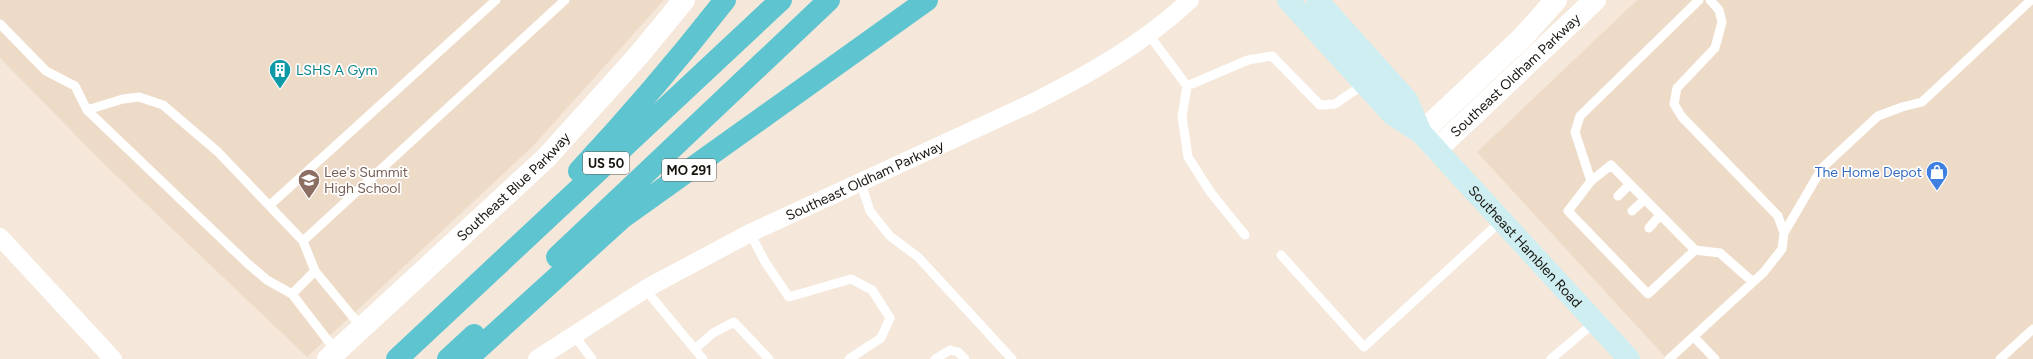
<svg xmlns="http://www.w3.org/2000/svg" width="2033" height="359" font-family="Figtree,sans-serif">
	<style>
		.built { fill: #eedbc7 }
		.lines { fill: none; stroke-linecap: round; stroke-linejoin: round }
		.service { stroke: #fff; stroke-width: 9 }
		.minor { stroke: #fff; stroke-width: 18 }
		.tertiary { stroke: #fff; stroke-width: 22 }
		.secondary { stroke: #cfeef1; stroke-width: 22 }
		.motorway { stroke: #5ec5d0; stroke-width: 22 }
		.labels { text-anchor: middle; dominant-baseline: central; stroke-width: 3.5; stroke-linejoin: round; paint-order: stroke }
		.shield { fill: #fff; stroke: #5d5a57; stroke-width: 1 }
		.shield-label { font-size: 13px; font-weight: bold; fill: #18140f }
		.culture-label { font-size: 14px; fill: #0d838f; stroke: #fff; text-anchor: start }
		.street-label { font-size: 14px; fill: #18140f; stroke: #fff }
		.education-label { font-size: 14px; fill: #785e54; stroke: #fff; text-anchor: start }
		.shop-label { font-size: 14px; fill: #366cbe; stroke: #fff; text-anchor: end }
	</style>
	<rect width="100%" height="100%" fill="#f5e8da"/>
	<path class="built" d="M0,0H664L533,146L307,357L105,165L0,58Z
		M1637,0H2033V359H1667L1477,152Z"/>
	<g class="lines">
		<path class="service" d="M1699,0L1580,116L1575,132L1591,181L1568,211L1648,294L1695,250L1720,253L1753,282
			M0,24L46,71L75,86L87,110L247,263L267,280L292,294L336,351
			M1149,35L1187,86L1248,60L1272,56L1320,105L1335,104L1364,84
			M1187,86L1182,117L1188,157L1211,193L1245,235
			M87,110L123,99L139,97L163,105L218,152L303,241L315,271L362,328
			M860,181L870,211L890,236L918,257L1012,359
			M1591,181L1611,165L1695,250
			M1618,196L1630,184
			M270,205L496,0
			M1632,211L1645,199
			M1649,228L1660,215
			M750,233L765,262L789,297L851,279L872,290L890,318L881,338L849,359
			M1784,233L1822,168L1878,116L1902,107L1922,102L2031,0
			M303,241L565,0
			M1281,255L1364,347L1501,221
			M645,289L703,359
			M292,294L315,271
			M573,334L592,359
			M1694,337L1715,359
			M695,349L713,333L734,322L769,359
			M935,359L950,350L958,352L965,359
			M1551,359L1595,322
			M1669,359L1764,272L1782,249L1784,233L1778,216L1682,117L1674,104L1677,88L1715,48L1722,22L1719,10L1710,0
			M2000,359L2033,329"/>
		<g class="minor">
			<path d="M0,237L113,359"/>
			<path id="s1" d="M537,359L647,288L750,233L1032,103C1089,74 1143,44 1190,0"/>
		</g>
		<g class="tertiary">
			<path d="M1421,133L1523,37L1556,0"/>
			<path id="s2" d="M1436,150L1595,0"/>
			<path id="s3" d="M328,359L546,158L638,56L684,0"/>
		</g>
		<g class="secondary">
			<path d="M1288,0L1393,115L1421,133L1407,100L1317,0"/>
			<path id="s4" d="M1421,133L1629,359"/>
		</g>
		<path class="motorway" d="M579,171C630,116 679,59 725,0
			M557,257L829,0
			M397,359L781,0
			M448,359L474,335
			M467,359L622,218L927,0"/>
	</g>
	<defs>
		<g id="building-pin" transform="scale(1.15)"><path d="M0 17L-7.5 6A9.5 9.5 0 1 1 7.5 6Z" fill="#0f9aa8" stroke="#fff"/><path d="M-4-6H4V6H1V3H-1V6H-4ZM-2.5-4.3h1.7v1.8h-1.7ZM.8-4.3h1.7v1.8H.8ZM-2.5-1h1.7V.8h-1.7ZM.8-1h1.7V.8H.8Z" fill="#fff"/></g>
		<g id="shop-pin" transform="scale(1.15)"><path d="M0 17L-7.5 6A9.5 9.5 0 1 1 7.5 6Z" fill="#3f7fe0" stroke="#fff"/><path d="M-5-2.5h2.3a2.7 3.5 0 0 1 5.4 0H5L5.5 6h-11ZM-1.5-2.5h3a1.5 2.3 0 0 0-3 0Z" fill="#fff"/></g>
		<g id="school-pin" transform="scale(1.15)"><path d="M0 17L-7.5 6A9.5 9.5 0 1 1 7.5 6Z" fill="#8d6e63" stroke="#fff"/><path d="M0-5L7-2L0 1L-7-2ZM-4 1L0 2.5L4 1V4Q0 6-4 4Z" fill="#fff"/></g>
	</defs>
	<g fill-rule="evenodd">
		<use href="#building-pin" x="280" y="70"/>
		<use href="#shop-pin" x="1937" y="172"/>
		<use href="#school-pin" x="309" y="180"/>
	</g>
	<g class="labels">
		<g class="shield">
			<rect x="583" y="152" width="46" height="22" rx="3"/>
			<rect x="662" y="159" width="54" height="22" rx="3"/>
		</g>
		<g class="shield-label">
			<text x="606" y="163">US 50</text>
			<text x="689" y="170">MO 291</text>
		</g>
		<g class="culture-label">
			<text x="296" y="70">LSHS A Gym</text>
		</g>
		<g class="street-label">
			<text stroke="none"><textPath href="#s2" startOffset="109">Southeast Oldham Parkway</textPath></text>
			<text stroke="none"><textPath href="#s1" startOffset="374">Southeast Oldham Parkway</textPath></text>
			<text stroke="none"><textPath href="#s3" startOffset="253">Southeast Blue Parkway</textPath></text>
			<text stroke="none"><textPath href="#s4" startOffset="154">Southeast Hamblen Road</textPath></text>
		</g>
		<g class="education-label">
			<text x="324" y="172">Lee's Summit<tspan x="324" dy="16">High School</tspan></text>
		</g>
		<g class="shop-label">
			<text x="1922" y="172">The Home Depot</text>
		</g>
	</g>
</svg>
